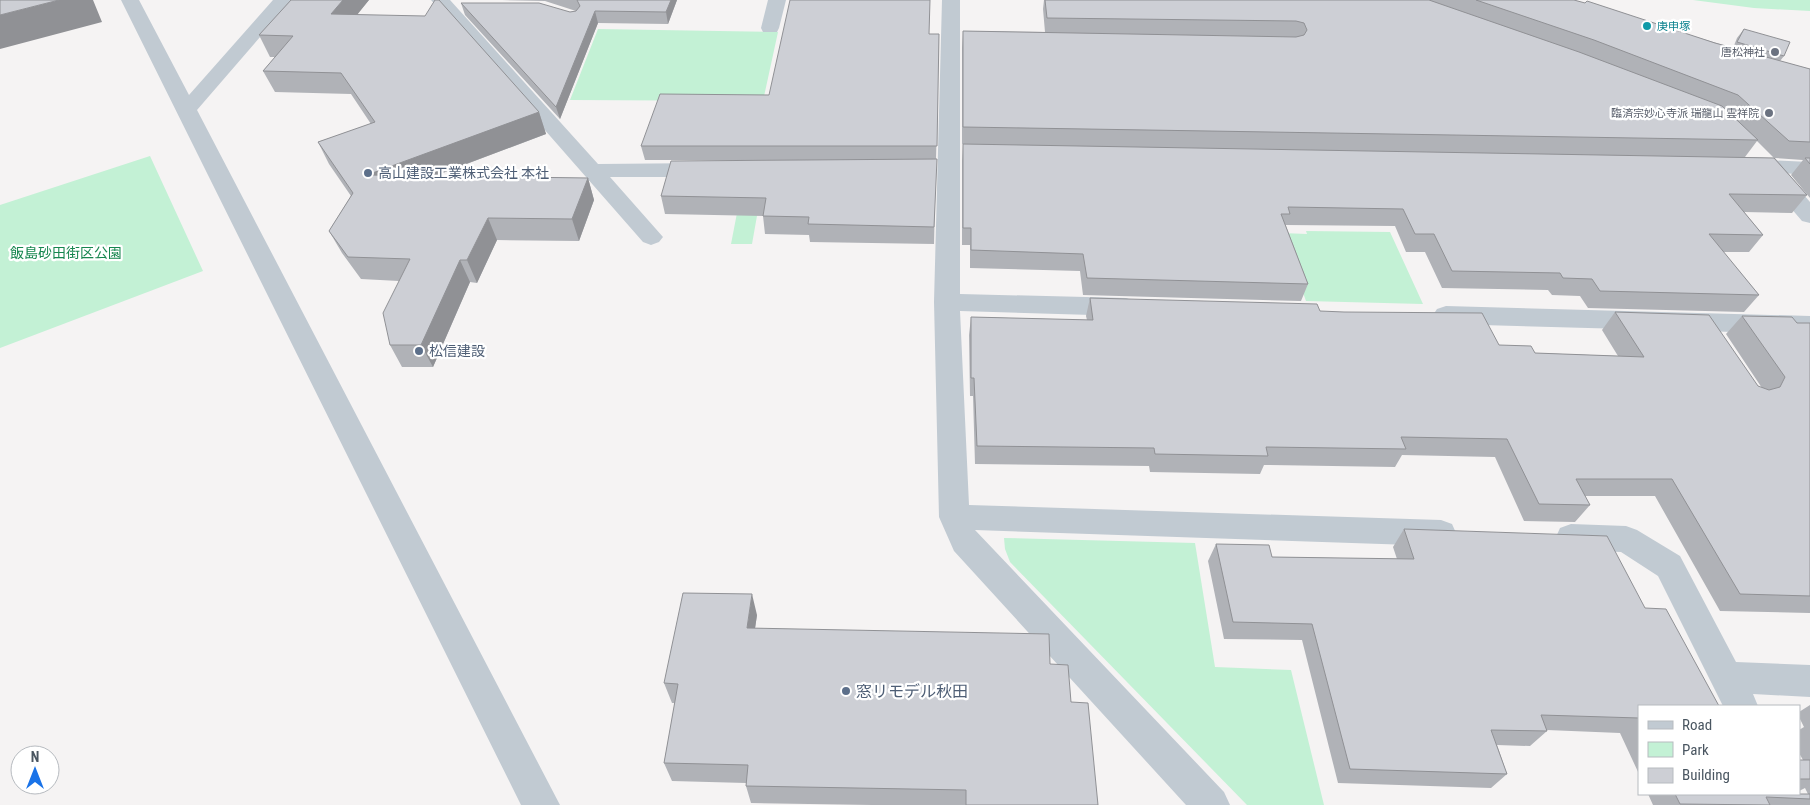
<svg xmlns="http://www.w3.org/2000/svg" width="1810" height="805" font-family="'Roboto Condensed','Noto Sans JP',sans-serif">
	<style>
		.green { fill: #c3f1d5 }
		.lines { fill: none; stroke-linecap: round; stroke-linejoin: round }
		.minor { fill: #c1cad2; fill-rule: evenodd }
		.wall { fill: #b0b2b7; fill-rule: evenodd }
		.shaded-wall { fill: #909195 }
		.building { fill: #cdcfd5; stroke: #909195 }
		.culture-dot { fill: #0f9aa8; stroke: #fff; stroke-width: 2 }
		.worship-dot { fill: #6b7280; stroke: #fff; stroke-width: 2 }
		.service-dot { fill: #5c6f8a; stroke: #fff; stroke-width: 2 }
		.labels { text-anchor: middle; dominant-baseline: central; stroke-width: 4.5; stroke-linejoin: round; paint-order: stroke }
		.far-culture-label { font-size: 11px; fill: #0d838f; stroke: #fff; text-anchor: start }
		.far-worship-label { font-size: 11px; fill: #5b616d; stroke: #fff; text-anchor: end }
		.service-label { font-size: 14px; fill: #4e5e75; stroke: #fff; text-anchor: start }
		.park-label { font-size: 14px; fill: #17864f; stroke: #fff }
		.near-service-label { font-size: 16px; fill: #4e5e75; stroke: #fff; text-anchor: start }
	</style>
	<rect width="100%" height="100%" fill="#f5f3f3"/>
	<path class="green" d="M1693,0H1810V11L1754,8Z
		M598,29L778,32L763,101L570,100Z
		M150,156L203,271L0,348V205Z
		M743,182H763L752,244H731Z
		M1306,231L1390,232L1423,304L1306,301L1282,233L1307,234Z
		M1004,538L1195,543L1215,667L1291,670L1324,805H1247L1010,562L1005,549Z"/>
	<g class="lines">
		<path class="minor" d="M121,0H139L189,95L273,0H292L197,110L560,805H521Z
			M431,0H450L598,164L707,163L715,165L718,170L715,175L707,177H610L663,237L659,242L651,245L643,242Z
			M768,0H786L779,28L777,32H763L761,28Z
			M942,0H960V294L1126,298L1135,301L1139,307L1135,313L1126,316L960,311L969,505L1441,520L1452,524L1456,533L1452,542L1441,546L975,530L1224,792L1230,805H1186L954,551L939,517L934,302Z
			M1744,159L1810,162V176L1785,173L1810,202V223L1802,221L1767,180L1764,175L1765,173L1736,171L1733,166L1736,161Z
			M1446,306L1810,316V334L1446,324L1437,321L1433,315L1437,309Z
			M1571,524L1626,526L1637,530L1680,556L1736,662L1810,665V697L1753,694L1758,706H1723L1658,576L1621,552L1571,550L1560,546L1556,537L1560,528Z"/>
	</g>
	<path class="wall" d="M291,0H369L357,14L539,112L546,134L435,176L588,178L594,200L579,241L497,240L477,283L470,282L433,367H402L390,345L399,281L361,279L342,253L329,231L351,196L329,164L318,142L371,124L351,94L275,92L263,71L275,57H270L259,35Z
		M502,0H677L668,24L598,23L560,119L465,15L461,3L570,12L576,11L545,1Z
		M1044,0H1574L1733,48L1737,38L1744,29L1784,56L1780,61L1810,69V198L1791,175L1803,160L1775,158L1807,195L1792,213L1744,212L1763,235L1749,252H1723L1759,295L1744,312L1588,308L1580,296L1552,295L1548,290L1442,288L1425,252H1406L1395,226L1286,225V226L1308,284L1301,301L1083,295L1080,271L970,268V245H962V161L963,144H962V48L963,31L1045,32L1043,9ZM1757,141L1774,158L1745,157Z
		M929,34H939L934,244L810,242L809,235L765,234L763,216L665,214L661,196L803,160H645L641,146L769,95Z
		M1090,298L1320,311L1499,345L1535,353L1618,356L1602,330L1615,312L1758,386L1762,388L1726,334L1742,316L1797,323H1810V613L1720,611L1655,496H1585L1590,505L1575,522L1524,521L1495,457L1402,455L1395,467L1264,465L1260,474L1150,472L1149,466L975,464L973,396H970L969,335L971,317L1087,320L1086,316Z
		M1404,529L1639,706V774L1620,733L1547,730V731L1530,746L1497,745L1507,774L1491,788L1338,783L1302,640L1224,639L1208,561L1216,544L1272,557L1397,559L1393,547Z
		M757,615L755,628L1050,664L1071,702L1098,805H872L751,803L746,786V783L672,781L664,763L675,703H672L664,683Z
		M1810,705V805H1653L1648,794H1808L1805,788L1799,791V760H1803L1799,753V740L1800,739L1799,736V730L1804,727L1799,717V712Z"/>
	<path class="shaded-wall" d="M59,0H93L102,22L0,49V15Z
		M343,0H369L341,35L331,14Z
		M671,0H677L668,24L666,12Z
		M595,11L598,23L560,119L556,107Z
		M539,112L546,134L378,197L367,175Z
		M588,178L594,200L579,241L572,219Z
		M488,218L497,240L477,283L467,260Z
		M460,260L470,282L433,367L421,345Z
		M752,594L757,615L752,649L747,628Z"/>
	<path class="building" d="M0,0H59L0,15Z
		M291,0H343L331,14L425,16L435,0H439L539,112L367,175L588,178L572,219L488,218L467,260H460L421,345H390L383,313L410,259L348,257L329,231L353,193L318,142L375,122L341,73L263,71L293,36L259,35Z
		M577,0H671L666,12L595,11L556,107L461,3H539L570,12L576,11L580,6Z
		M790,0H930L929,34H939L937,146H641L660,94L769,95Z
		M1045,0H1429L1579,52L1722,106L1758,140L963,127V31L1296,37L1304,35L1307,30L1304,23L1296,21L1047,18Z
		M1476,0H1574L1585,3L1587,1L1715,43L1810,69V142L1789,141L1738,95L1594,40Z
		M1744,29L1790,42L1784,56L1737,42Z
		M963,144L1774,158L1807,195L1729,194L1763,235L1709,234L1759,295L1600,291L1592,279L1563,278L1560,273L1452,271L1434,234H1415L1403,209L1288,207L1290,214H1281L1308,284L1087,278L1083,254L971,250V228H963Z
		M1805,158H1810V164Z
		M937,159L934,227L808,224L809,217L763,216L766,198L661,196L671,161Z
		M1090,298L1317,304L1320,311L1344,312L1482,313L1499,345L1531,346L1535,353L1644,357L1615,312L1709,315L1758,386L1769,390L1780,387L1785,377L1742,316L1792,317L1797,323H1810V596L1740,594L1672,479H1576L1590,505L1539,504L1507,439L1401,437L1406,449L1266,447L1268,456L1155,454L1154,448L977,446L974,378H971V317L1093,320Z
		M1404,529L1607,536L1645,608L1666,609L1719,706H1639V718L1541,715L1547,731L1491,730L1507,774L1350,769L1312,624L1233,622L1216,544L1269,545L1272,557L1414,559Z
		M683,593L752,594L747,628L1049,634L1050,664L1068,665L1071,702L1088,703L1098,805H966V790L746,786L748,765L664,763L678,684L664,683Z
		M1799,760H1810V779H1799Z
		M1675,794H1810V799L1766,797L1770,805L1680,804Z"/>
	<circle class="culture-dot" cx="1647" cy="26" r="5"/>
	<g class="worship-dot">
		<circle cx="1775" cy="52" r="5"/>
		<circle cx="1769" cy="113" r="5"/>
	</g>
	<g class="service-dot">
		<circle cx="368" cy="173" r="5"/>
		<circle cx="419" cy="351" r="5"/>
		<circle cx="846" cy="691" r="5"/>
	</g>
	<g class="labels">
		<g class="far-culture-label">
			<text x="1657" y="26">庚申塚</text>
		</g>
		<g class="far-worship-label">
			<text x="1765" y="52">唐松神社</text>
			<text x="1759" y="113">臨済宗妙心寺派 瑞龍山 雲祥院</text>
		</g>
		<g class="service-label">
			<text x="378" y="173">高山建設工業株式会社 本社</text>
			<text x="429" y="351">松信建設</text>
		</g>
		<g class="park-label">
			<text x="66" y="253">飯島砂田街区公園</text>
		</g>
		<g class="near-service-label">
			<text x="856" y="691">窓リモデル秋田</text>
		</g>
	</g>
	<rect x="1638" y="705" width="162" height="90" fill="#ffffff" stroke="#b7bbc0"/>
	<rect x="1648" y="721" width="25" height="8" fill="#c1cad2" stroke="#b7bbc0"/>
	<text x="1682" y="730" font-size="15" fill="#4a5661">Road</text>
	<rect x="1648" y="742" width="25" height="15" fill="#c3f1d5" stroke="#b7bbc0"/>
	<text x="1682" y="755" font-size="15" fill="#4a5661">Park</text>
	<rect x="1648" y="768" width="25" height="15" fill="#cdcfd5" stroke="#b7bbc0"/>
	<text x="1682" y="780" font-size="15" fill="#4a5661">Building</text>
	<g transform="translate(35 770)"><circle r="24" fill="#ffffff" stroke="#b7bbc0"/>
	<path d="M0-4L9 19L0 12L-9 19Z" fill="#1a73e8"/>
	<text y="-8" font-size="14" font-weight="bold" text-anchor="middle" fill="#4a5661">N</text>
	</g>
</svg>
